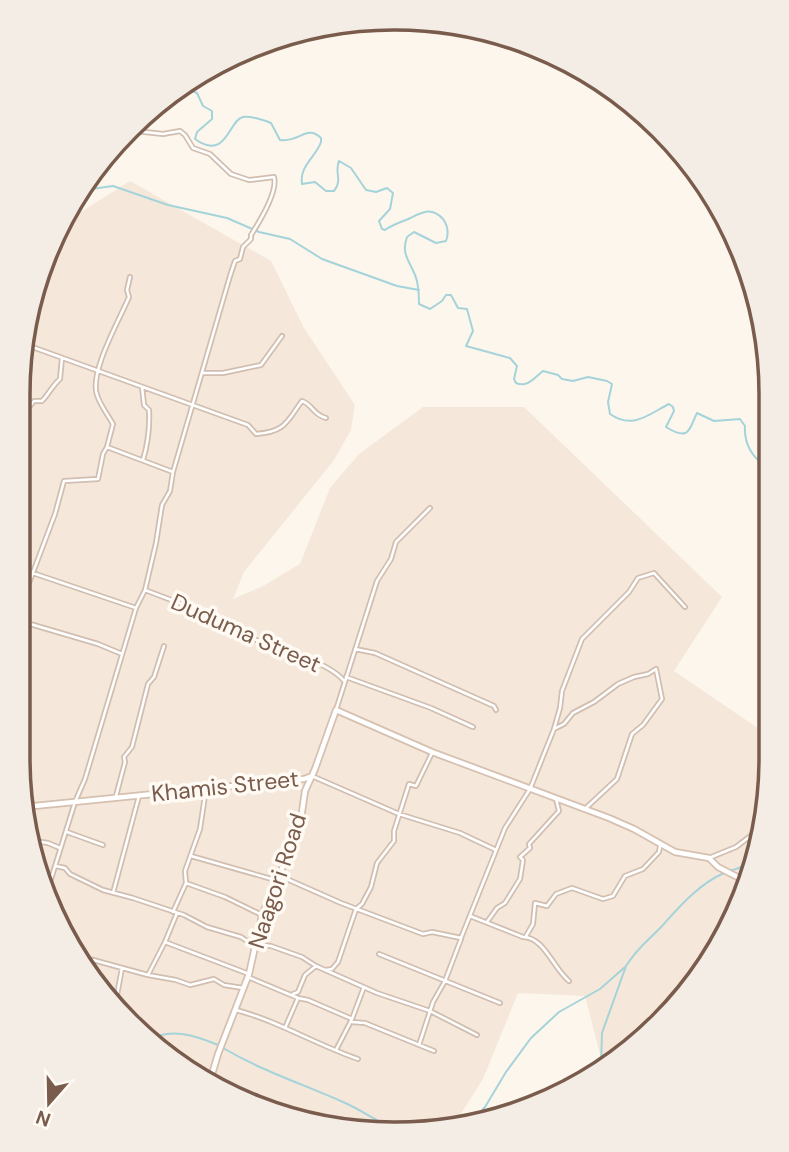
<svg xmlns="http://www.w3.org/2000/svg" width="789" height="1152" font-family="'DM Sans',sans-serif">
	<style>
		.residential { fill: #f5e8da }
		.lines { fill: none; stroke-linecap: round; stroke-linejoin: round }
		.stream { stroke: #a5d3da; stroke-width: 2 }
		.street-casing { stroke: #d1beb0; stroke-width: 6 }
		.secondary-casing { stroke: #d6c0b0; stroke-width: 8 }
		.street { stroke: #fff; stroke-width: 2.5 }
		.secondary { stroke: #fff; stroke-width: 4.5 }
		.labels { text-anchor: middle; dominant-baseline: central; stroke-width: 7; stroke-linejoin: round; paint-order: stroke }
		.street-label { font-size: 23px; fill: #7a5c4d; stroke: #fffaf3 }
		.rim { fill: none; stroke: #7a5c4d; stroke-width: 3.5 }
	</style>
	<rect width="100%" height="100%" fill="#fdf6ec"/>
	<path class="residential" d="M130,181L271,261L304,328L355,405L351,430L334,460L244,572L233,599L263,586L300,564L330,488L359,454L423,407H524L722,597L674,671L771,737V757L743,902L661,1024L603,1066L585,996L518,993L483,1079L452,1128L346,1131L250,1106L146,1041L81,967L30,855L18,757L25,321L57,227Z"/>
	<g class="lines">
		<path class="stream" d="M186,89L197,93L203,106L212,111V119L197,132L195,139C227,162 229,119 243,117C251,116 264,120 271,123L280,140C300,143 306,124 321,138V142C316,157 299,166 302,184L315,182L326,191H334C343,180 334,172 339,161L351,168L366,190L376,192L387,188L393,193L390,209L379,221L382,229L385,230C392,225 398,223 406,220C420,214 430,205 443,219C448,226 449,233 446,241L436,243L414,232L407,237C401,254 409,260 415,275C419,284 419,294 419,304L430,309L442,301L446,295H451L458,308L467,309L473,331L466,346L510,358L517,366L514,379L516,383C528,388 535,377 543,371L558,375L562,379L573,381L588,377L607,381L612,384L608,402L610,414C633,430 649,414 669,404L673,407L674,411L666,427C690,442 689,429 697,413L714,421L740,419L745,426C744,442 751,458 767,466
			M84,190L113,186L168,205L227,218L259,232L290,239L322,259L397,286L419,290
			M730,871L750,864
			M146,1041C170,1027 194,1035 218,1045
			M223,1048C262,1071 303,1084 343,1102C362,1110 377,1122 397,1130
			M601,1067L602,1033L626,966C638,947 648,941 662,926C680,906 699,884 724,873
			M467,1127L485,1107L506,1072L531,1038L559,1012L600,989L625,967"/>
		<g class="street-casing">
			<path id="street" d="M130,277L127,290L129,297C120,319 89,372 97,395C100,405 108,415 113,424L107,447L173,472
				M24,344L248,425L256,434C286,432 287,421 302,401C312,404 313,415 326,418
				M203,373H223L261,365L282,336
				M142,387L144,405L149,410C150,427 148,443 143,460
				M23,415L34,401H42C49,394 52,386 60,379L62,358
				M21,569L136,608
				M145,590L203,612L262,643C282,647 332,665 344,681
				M20,607L55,514L64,481L98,479L103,454L107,447
				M20,621L98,644L122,654
				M355,649L375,653L494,706L496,710
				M346,677L431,708L473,727
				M336,710L377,581L391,559L396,542L430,508
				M554,729L564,724L573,713L594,702L618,684L634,677L648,674L656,669
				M312,776L399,814L460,833L496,850
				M116,796L125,762L124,757L132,747L148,684L154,677L164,646
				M587,807L617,779L632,734L643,725L662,699L656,669
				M67,832L103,845
				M28,840L48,843L60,848
				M191,856L275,880
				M709,858L736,847L757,831
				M56,866L65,868L70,874L103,890L133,898L184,915L207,927L241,937L250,943L256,942
				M280,876L341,903L423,934L432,932L461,938L505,828L530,789L554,729L560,708L562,691L582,639L629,592L638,578L654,573L685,607
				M186,883L225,897L262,915
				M47,892L75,802L85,779L136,608L145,590L156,543L162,505L170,491L173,472L230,276L235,261L240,259L243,247L251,239V235C260,221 278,192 274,177L249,180L231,174L210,154L193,148L185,135L180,131L163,134L126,130
				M113,893L139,796
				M173,912L186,883L185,871L200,829L206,789
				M470,916L523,937C544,937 553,968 569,981
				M487,922L497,908L505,903L520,879L523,860L520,857L530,848L529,844L559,811L556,799
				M526,936L533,924L535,903L547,906L556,894L572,888L603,899L613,896L625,876L643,869L659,852L660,846
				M165,942L177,913
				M256,944L271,946L302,957L316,966L377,993L430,1011L477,1035
				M379,954L500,1003
				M75,955L148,975L165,942L249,974
				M326,970L332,969L338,962L356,909L362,904L371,887L377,863L394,841V831L409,784L416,786L432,753
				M148,975L176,980L190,985L214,979L224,985L243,988
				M89,976L90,959
				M248,977L298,998L285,1028
				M293,994L298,992L305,975L316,966
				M298,998L308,1000L352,1019L336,1050
				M115,1006L122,968
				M236,1010C278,1021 317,1045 358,1059
				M352,1019L364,987
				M352,1022L365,1023L434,1051
				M419,1045L433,1002L445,981L461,939"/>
		</g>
		<g class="secondary-casing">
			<path id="secondary" d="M24,807L304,779L312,776
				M210,1081L218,1054L249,974L262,915L293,843L294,827L301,819L305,791L315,769L336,710L432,752L609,818L634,829L675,852L709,858L718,867L747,882"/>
		</g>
		<use href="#street" class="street"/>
		<use href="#secondary" class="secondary"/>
	</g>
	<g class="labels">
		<g class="street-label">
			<text transform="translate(246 633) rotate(24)">Duduma Street</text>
			<text transform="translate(225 786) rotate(-6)">Khamis Street</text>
			<text transform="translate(277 881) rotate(-72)">Naagori Road</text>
		</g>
	</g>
	<path d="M0 0H789V1152H0ZM394 30H395A364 364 0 0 1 759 394V758A364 364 0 0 1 395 1122H394A364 364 0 0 1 30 758V394A364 364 0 0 1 394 30Z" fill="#f4ede6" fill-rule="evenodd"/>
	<path class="rim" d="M394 30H395A364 364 0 0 1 759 394V758A364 364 0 0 1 395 1122H394A364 364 0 0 1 30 758V394A364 364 0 0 1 394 30Z"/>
	<g transform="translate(49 1103) rotate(200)" stroke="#fffaf3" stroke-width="5" paint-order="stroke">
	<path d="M0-5L12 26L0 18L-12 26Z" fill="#7a5c4d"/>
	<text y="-10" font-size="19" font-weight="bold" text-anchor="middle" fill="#7a5c4d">N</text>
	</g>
</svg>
